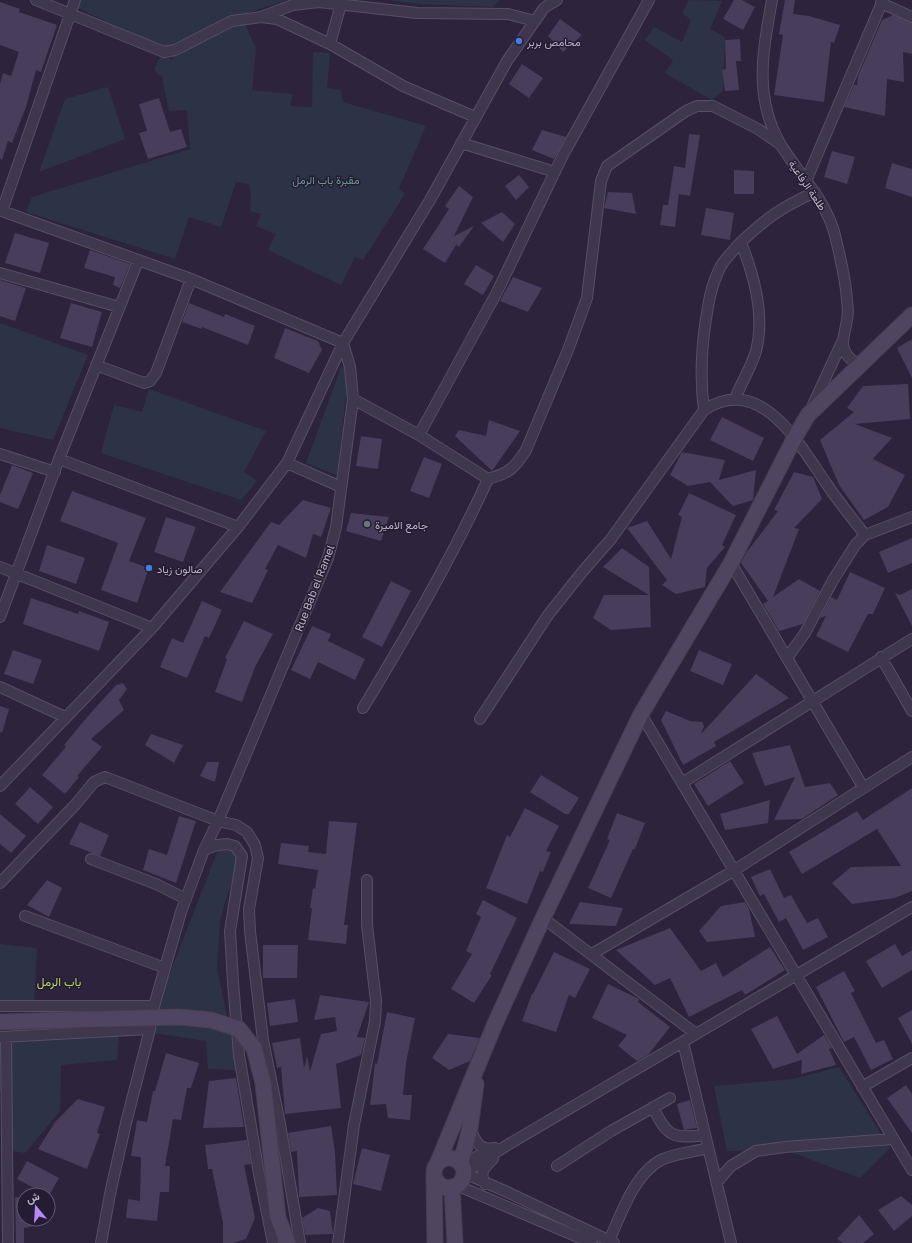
<svg xmlns="http://www.w3.org/2000/svg" width="912" height="1243" font-family="'Golos Text',Vazirmatn,sans-serif">
	<style>
		.green { fill: #2c3347 }
		.building { fill: #483d5b }
		.lines { fill: none; stroke-linecap: round; stroke-linejoin: round }
		.street-casing { stroke: #574f65; stroke-width: 12 }
		.secondary-casing { stroke: #463d53; stroke-width: 17 }
		.street { stroke: #3f374d; stroke-width: 10 }
		.secondary { stroke: #504560; stroke-width: 15 }
		.secondary-bridge-casing { stroke: #463d53; stroke-width: 17; stroke-linecap: butt }
		.secondary-bridge { stroke: #504560; stroke-width: 15 }
		.shop-dot { fill: #3f7fe0; stroke: #241c32; stroke-width: 1.5 }
		.worship-dot { fill: #6b7280; stroke: #241c32; stroke-width: 1.5 }
		.labels { text-anchor: middle; dominant-baseline: central; stroke-width: 3; stroke-linejoin: round; paint-order: stroke }
		.poi-label { font-size: 11px; fill: #bcb3c8; stroke: #241c32; text-anchor: start }
		.park-label { font-size: 11px; fill: #6a9899; stroke: #241c32 }
		.street-label { font-size: 11px; fill: #bcb3c8; stroke: #241c32 }
		.neighbourhood-label { font-size: 12px; fill: #bad561; stroke: #241c32 }
	</style>
	<rect width="100%" height="100%" fill="#2d233d"/>
	<path class="green" d="M78,0H288L241,15L256,49L252,90L293,94L290,106L312,107L313,52L330,53L327,88L341,90L343,102L426,126L399,188L405,194L363,260L355,257L341,285L268,250L276,234L256,226L261,214L250,211L251,195L249,184L236,182L221,227L189,217L175,259L26,212L32,197L190,149L187,110L169,111L162,77L154,70L161,55L172,60L174,54L76,7Z
		M388,0H500L493,7L417,4Z
		M689,0L722,1L710,29L725,37L723,91L712,100L665,73L673,60L645,40L654,27L682,42L691,20L682,13Z
		M108,87L125,139L39,172L65,99Z
		M0,323L88,355L53,440L0,428Z
		M341,367L349,368L337,475L306,463Z
		M149,389L266,431L244,472L257,481L241,500L101,453L114,405L142,412Z
		M227,849L235,852L237,856L239,865L227,895L220,922L217,968L238,1070L208,1069L206,1041L147,1032L218,850Z
		M0,944L37,948L34,1003H0Z
		M119,1036L117,1060L61,1065L60,1111L25,1153L5,1150V1091L0,1092V1041Z
		M839,1067L890,1148L860,1178L786,1150L727,1151L714,1086L793,1079Z"/>
	<path class="building" d="M734,0H742L755,7L743,30L723,19Z
		M785,0H795L793,14L809,16L840,25L834,43L831,42L824,102L774,95L783,35L779,34Z
		M0,2L20,9L19,12L57,25L41,72L36,70L26,107L12,143L8,141L2,160L0,159V84L3,73L11,76L19,52L0,45Z
		M893,15L912,23V54L903,52L904,82L887,79L885,116L844,107L854,85H857L858,76L882,20Z
		M560,19L582,35L563,52L548,36Z
		M740,39L741,61H736L739,90L725,91L722,70L726,69L725,40Z
		M522,64L543,78L529,98L509,84Z
		M159,98L170,132L181,129L187,147L148,159L139,133L147,131L139,104Z
		M542,130L566,137L554,159L532,150Z
		M689,134L700,135L690,196L679,194L675,227L660,225L663,205H668L674,166L685,168Z
		M832,151L855,157L847,184L824,177Z
		M892,163L912,169V197L885,188Z
		M734,170L754,171V194H734Z
		M519,175L529,187L516,200L505,186Z
		M459,186L473,197L454,236L474,226L459,247L456,245L445,263L423,249L449,209L445,206Z
		M608,192L632,193L636,214L604,208Z
		M706,208L734,213L730,240L701,235Z
		M502,212L515,224L503,242L481,223Z
		M15,233L49,243L40,273L5,263Z
		M90,250L130,264L120,288L113,285L115,277L84,268Z
		M476,265L494,276L483,295L464,284Z
		M513,277L542,288L528,312L500,301Z
		M0,280L26,288L15,321L0,316Z
		M71,303L102,312L92,347L60,338Z
		M189,303L224,317L225,314L255,326L248,345L202,327V329L182,322Z
		M285,328L318,341L322,350L309,373L274,358Z
		M912,339V378L897,348Z
		M908,384L910,419L855,424L892,438L873,459L905,475L888,507L864,520L839,485L820,440L854,412L847,408L863,386Z
		M722,417L764,438L753,461L710,440Z
		M489,420L520,431L492,471L455,436L459,430L486,436Z
		M361,436L382,439L378,469L356,466Z
		M682,452L725,460L719,480L756,470L753,500L733,506L710,482L688,486L670,475Z
		M424,457L442,464L429,498L410,491Z
		M12,465L33,473L18,509L0,502V495Z
		M794,472L813,477L822,499L794,528L799,529L773,597L799,579L820,591L803,624L779,631L763,604L768,601L741,563L746,553L778,511L774,510Z
		M72,491L146,518L129,561L149,568L137,603L101,590L118,543L60,521Z
		M689,493L736,515L722,545L725,547L707,568L705,587L676,594L662,585L667,580L627,528L647,521L671,559L682,517L678,515Z
		M303,500L331,508L321,537L313,534L306,558L278,545L265,569L268,570L252,603L220,592L271,522L279,525Z
		M351,513L389,517L381,541L346,531Z
		M166,517L196,527L183,562L154,552Z
		M912,538V563L888,573L879,552Z
		M47,545L85,558L76,584L39,571Z
		M622,548L649,567L651,627L611,630L593,618L604,595H649L603,567Z
		M850,572L885,588L873,614H868L848,652L816,636L826,616L820,618L831,597L837,600Z
		M391,581L411,591L382,647L362,637Z
		M912,589V626L895,593L900,595Z
		M31,598L78,614L79,611L109,622L99,651L23,624Z
		M202,601L222,610L209,638L205,636L187,678L160,667L172,638L183,643Z
		M244,621L273,634L255,667L242,702L215,692L227,659L225,658Z
		M312,626L331,634L328,641L365,659L355,680L318,662L310,679L291,670Z
		M13,650L42,660L33,684L4,674Z
		M699,650L732,664L723,685L690,671Z
		M756,674L789,698L714,742L716,746L683,765L661,720L666,711L690,721L702,722L704,726L701,734Z
		M123,683L127,689L119,700L124,710L91,739L102,747L77,776L79,777L65,794L42,775L66,747L64,745L88,716L116,685Z
		M0,706L9,709L2,733L0,732Z
		M151,734L183,745L174,763L145,745Z
		M790,745L805,787L830,783L838,795L802,819L774,820L795,777L765,786L752,753Z
		M730,761L744,783L708,806L694,784Z
		M207,762H219L215,782L200,776Z
		M541,775L579,798L569,814H565L530,792Z
		M30,787L53,807L38,824L15,804Z
		M912,788V891L895,898L852,904L832,883L851,867L901,866L877,829L802,874L789,852L857,811L863,820Z
		M770,800L768,823L725,830L720,814Z
		M525,808L559,826L546,851L551,852L543,872L540,871L527,904L486,888L507,835L510,837Z
		M617,813L645,823L635,849H633L611,898L588,888L610,840L607,839Z
		M0,814L26,836L11,853L0,844Z
		M179,816L196,821L176,883L143,870L149,849L167,855Z
		M329,821L357,823L344,925H348L346,944L308,940L312,908H310L313,888L315,889L318,870L278,864L281,843L309,846L308,852L326,854Z
		M80,822L109,835L100,856L69,844Z
		M770,869L784,898L791,895L807,923L818,918L828,937L803,950L786,918L779,922L764,894L760,896L751,877Z
		M47,880L62,888L49,917L27,905Z
		M483,900L517,918L490,974L492,975L474,1003L451,989L472,954L466,951L481,917L476,914Z
		M580,902L602,905L623,908L616,926L569,924Z
		M745,902L749,909L755,937L707,942L699,931L721,906Z
		M670,928L701,971L716,963L723,977L770,947L785,970L745,995L742,990L689,1017L670,978L655,985L616,950Z
		M895,944L902,956L912,950V970L882,988L866,961Z
		M263,945H298L297,978H263Z
		M554,952L590,969L575,998L569,995L556,1032L522,1021L532,994H533Z
		M844,971L855,991L851,993L876,1043L884,1040L893,1059L871,1070L854,1037L844,1042L816,987Z
		M608,984L639,999L638,1002L670,1027L648,1055L637,1061L618,1046L627,1035L592,1018Z
		M320,995L369,1002L357,1037L365,1038L361,1055L336,1064L341,1108L285,1114L281,1067L277,1068L272,1043L300,1038L304,1068L307,1056L310,1071L321,1034L337,1031L335,1017L314,1020Z
		M295,999L298,1022L270,1026L267,1003Z
		M912,1010V1044L898,1018Z
		M387,1012L415,1018L406,1063L403,1095H412L410,1120L388,1118L386,1104L370,1105L375,1063L377,1064Z
		M777,1016L797,1054L824,1035L832,1048L829,1049L836,1065L801,1074L802,1060L773,1069L751,1029Z
		M448,1034L480,1038L470,1061L449,1070L432,1058Z
		M166,1053L199,1063L191,1088H187L181,1120L173,1119L165,1166H170L169,1192H160L157,1221L126,1218L128,1199L140,1201L141,1157L131,1156L137,1120L147,1122L153,1091H155Z
		M236,1078L244,1127L203,1128L209,1081Z
		M906,1085L912,1094V1133L887,1098Z
		M78,1099L105,1107L97,1133L100,1134L87,1169L38,1149L55,1122Z
		M690,1100L697,1128L684,1130L677,1104Z
		M331,1126L335,1152L337,1195L299,1197L297,1151L291,1152L288,1133Z
		M247,1140L251,1164L244,1165L255,1218L246,1239L233,1243H223V1223L212,1169H208L205,1145Z
		M362,1148L390,1155L381,1191L353,1184Z
		M27,1161L59,1178L49,1196L17,1179Z
		M901,1196L912,1205V1216L894,1231L878,1210Z
		M15,1197L24,1198V1219H47L48,1223L24,1228V1243H16Z
		M318,1208L330,1211L333,1234L305,1235L302,1218Z
		M859,1215L874,1234L863,1243H843L837,1239Z"/>
	<g class="lines">
		<g class="street-casing">
			<path id="street" d="M36,0L164,52L175,50L232,21L261,17L277,19L330,44L403,86L475,117
				M772,0C763,51 753,97 781,145C800,176 825,198 835,235C840,257 846,279 847,301C848,308 848,318 846,325C845,333 841,341 844,349C847,357 852,362 861,364
				M881,3L912,17
				M261,17L293,5L319,2L417,13L508,14L535,21
				M330,44L341,4
				M461,143L555,172
				M806,181L883,0
				M0,273L119,307
				M96,365L144,383L150,381L156,373L191,279
				M353,399L419,435L497,292L563,155L649,0
				M735,399C741,383 751,368 756,351C765,316 754,275 741,243
				M811,409L842,342
				M704,410C700,381 701,355 705,325C708,307 710,289 718,272C722,261 732,252 740,243C766,218 782,207 815,192
				M419,435L488,479C509,473 514,469 526,450L568,350L587,298L601,181L607,166L686,111L697,106H713L758,129L780,144
				M0,454L55,472
				M59,459L238,527
				M287,463L341,487
				M731,563L863,787
				M0,567L152,628
				M0,617L59,459L138,261
				M881,657L912,711
				M787,658L805,633L833,580L856,544L865,535L912,517
				M0,687L65,717
				M363,708C408,633 452,558 488,479
				M641,714L912,1170
				M480,719L548,615L583,571L611,539L704,410C761,373 799,444 826,483C838,501 852,518 865,535
				M682,783L912,639
				M0,786L152,628L238,527L287,463L343,343L191,279L2,211L75,0
				M204,850L217,845L227,844L235,846L242,856L230,931L233,982L239,1055L259,1174L273,1243
				M91,859L156,884L186,899
				M0,883L75,805L94,782L105,777L218,821L236,825L247,832L255,845L258,858L249,909L250,931L263,1040L280,1124L300,1243
				M25,916L165,968
				M543,918L696,1034
				M592,954L733,871L912,757
				M0,1006H154
				M1,1037L150,1029
				M6,1037L8,1243
				M683,1042L731,1243
				M862,1087L912,1058
				M653,1107C667,1137 673,1139 705,1135
				M471,1129C475,1142 480,1151 495,1148
				M461,1163L486,1153
				M557,1166L611,1131L670,1098
				M464,1173L509,1144L912,907
				M464,1173L505,1191L614,1243
				M717,1182L731,1166L756,1151L785,1147L893,1139
				M485,1184C479,1172 484,1168 493,1159
				M456,1185L592,1243
				M609,1241C621,1214 635,1172 663,1159C677,1153 694,1152 708,1148
				M101,1243L111,1189L126,1123L150,1029L154,1006L181,912L204,850L218,821L328,558L336,527L353,399L350,367L343,343L430,200L507,61L544,8L557,0
				M338,1243L354,1125L375,1021L376,1001L367,925V880"/>
		</g>
		<g class="secondary-casing">
			<path id="secondary" d="M0,1022L102,1019
				M434 1173a15 15 0 1 1 30 0a15 15 0 1 1-30 0Z
				M438,1162L494,1026L543,918L641,714L731,563L795,437L808,415L912,315
				M461,1163L470,1128L476,1084
				M434,1175L435,1243
				M452,1187L455,1243
				M278,1218L288,1243"/>
		</g>
		<use href="#street" class="street"/>
		<use href="#secondary" class="secondary"/>
		<g class="secondary-bridge-casing">
			<path id="secondary-bridge" d="M102,1019L179,1017L211,1020L239,1029L254,1048L263,1083L278,1218"/>
		</g>
		<use href="#secondary-bridge" class="secondary-bridge"/>
	</g>
	<g class="shop-dot">
		<circle cx="519" cy="41" r="4"/>
		<circle cx="149" cy="568" r="4"/>
	</g>
	<circle class="worship-dot" cx="367" cy="524" r="4"/>
	<g class="labels">
		<g class="poi-label">
			<text x="527" y="41">محامص بربر</text>
			<text x="375" y="524">جامع الاميرة</text>
			<text x="157" y="568">صالون زياد</text>
		</g>
		<g class="park-label">
			<text x="326" y="179">مقبرة باب الرمل</text>
		</g>
		<g class="street-label">
			<text transform="translate(808 185) rotate(56)">طلعة الرفاعية</text>
			<text transform="translate(314 588) rotate(-69)">Rue Bab el Ramel</text>
		</g>
		<g class="neighbourhood-label">
			<text x="59" y="981">باب الرمل</text>
		</g>
	</g>
	<g transform="translate(36 1207) rotate(342)"><circle r="19" fill="#241c32" stroke="#61586e"/>
	<path d="M0-3L7 15L0 10L-7 15Z" fill="#b688f8"/>
	<text y="-6" font-size="11" font-weight="bold" text-anchor="middle" fill="#bcb3c8">ش</text>
	</g>
</svg>
